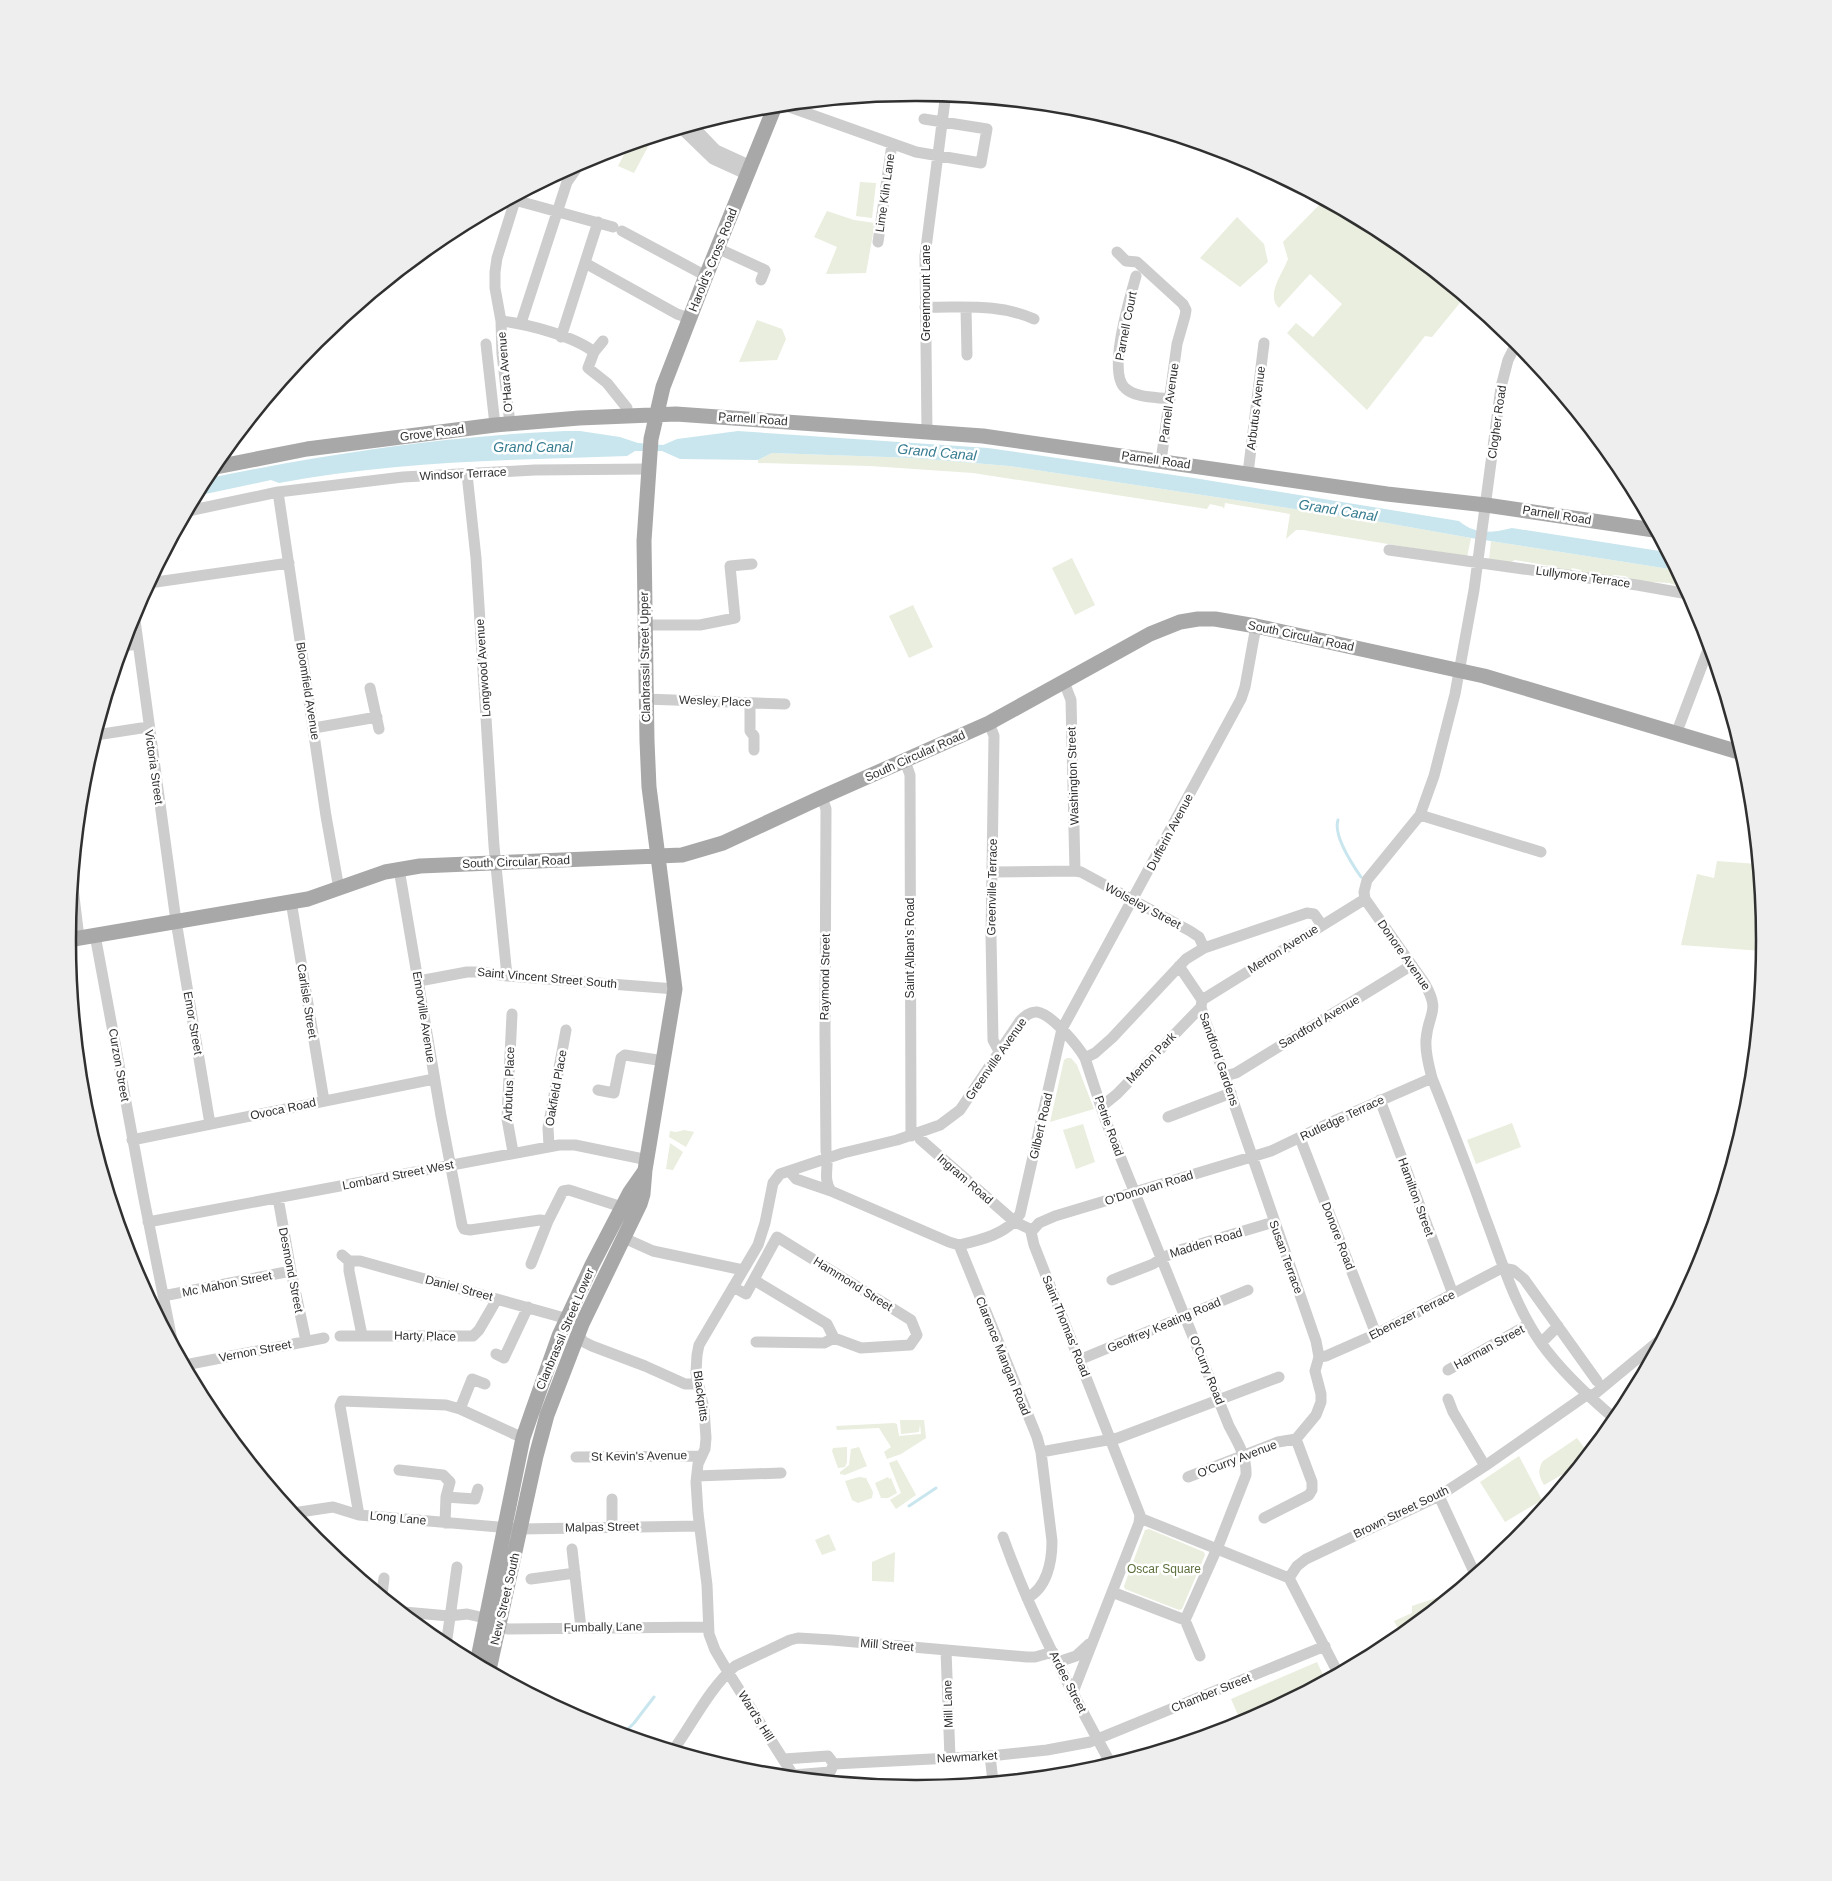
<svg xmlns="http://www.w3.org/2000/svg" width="1832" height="1881" font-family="Helvetica,sans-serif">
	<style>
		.green { fill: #e9eede }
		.water { fill: #c9e6ee }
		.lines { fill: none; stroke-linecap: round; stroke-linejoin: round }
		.stream { stroke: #c9e6ee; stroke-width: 3 }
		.minor { stroke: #cdcdcd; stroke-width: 11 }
		.major { stroke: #a8a8a8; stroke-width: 15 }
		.labels { text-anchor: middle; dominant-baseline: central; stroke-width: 5; stroke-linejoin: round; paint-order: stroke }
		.street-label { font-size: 12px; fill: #303030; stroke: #fff }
		.park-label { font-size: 12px; fill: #5c6f3b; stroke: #fff }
		.water-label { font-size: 14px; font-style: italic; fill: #377c90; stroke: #fff }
		.rim { fill: none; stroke: #303030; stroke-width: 2.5 }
	</style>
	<rect width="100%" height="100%" fill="#fff"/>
	<path class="green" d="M656,137L658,139L656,143L651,141L634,173L618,166L629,145Z
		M860,182L876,183L872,218L856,216Z
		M1323,201L1388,235L1464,298L1432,337L1425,336L1367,410L1287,333L1296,323L1313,337L1342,304L1310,274L1279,308C1265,295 1283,273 1288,259L1283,242Z
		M827,211L854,220L875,223L866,273L826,274L837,247L814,237Z
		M1237,217L1264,244L1268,262L1240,287L1200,258Z
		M757,320L782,329L786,339L777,360L739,362Z
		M772,453L914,458L1009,466L1381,522L1471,538L1467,557L1303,530H1296L1286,539L1290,514L1225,503L1224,509L1223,507L1210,504L1207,509L973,473L870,466L758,463V460Z
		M1491,541L1676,570L1685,588L1669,583L1635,581L1625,576L1614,575L1610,578L1582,574L1581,570L1572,568L1571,571L1558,570L1556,567L1515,560L1509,563L1489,560Z
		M1072,558L1095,605L1075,615L1052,568Z
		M913,605L933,647L909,658L889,616Z
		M1717,861L1757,864L1764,940L1763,951L1681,945L1697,874L1714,878Z
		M1067,1058H1071L1077,1065L1094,1109L1050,1122L1064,1060Z
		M1512,1123L1521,1147L1476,1164L1467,1140Z
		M1083,1124L1095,1162L1076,1169L1063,1130Z
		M684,1130L694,1132L686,1147L669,1137L670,1131L676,1132Z
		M670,1143L683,1152L673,1170L666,1169Z
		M900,1420H924L926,1438L901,1454L887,1459L884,1452L891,1447L879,1428L837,1430L836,1426L894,1423L897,1424L899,1436L921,1434L920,1424L919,1432L901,1434Z
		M1577,1438L1588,1453L1577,1466L1544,1485C1539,1477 1537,1470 1543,1461Z
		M847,1447V1462L845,1467L838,1468L832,1451L833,1448Z
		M859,1447L867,1466L845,1475L840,1474V1472L849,1465L851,1449Z
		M1519,1456L1542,1500L1505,1522L1480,1482Z
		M897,1460L916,1495L896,1509L890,1500L901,1493L889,1463Z
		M859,1477L866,1478L873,1492L872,1498L858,1503L852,1500L845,1481Z
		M888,1477L889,1479L891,1478L897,1493L888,1498H881L875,1483Z
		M1149,1529L1204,1552L1205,1555L1182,1609L1179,1610L1125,1589L1124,1586L1145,1530Z
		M829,1534L836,1550L822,1555L815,1540Z
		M895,1552L894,1582L872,1581V1562Z
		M1448,1594L1449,1595L1401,1635L1394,1621L1412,1613V1606Z
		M1317,1662L1325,1679L1242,1724L1231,1699Z"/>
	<path class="water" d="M565,431H580L620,437L638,443L663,445L677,439L738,431L988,448L1194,478L1459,521C1476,535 1491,533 1512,528L1666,552L1676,570L1471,538L1381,522L1009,466L914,458L772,453L758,460L680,459L662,451H635L627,456C510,460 394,461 279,483L271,480L196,496L205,479C324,454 444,436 565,431Z"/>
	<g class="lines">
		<path class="stream" d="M1338,820C1333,835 1352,864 1361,877
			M909,1506L936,1488
			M623,1734L634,1723L654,1697"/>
		<path class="minor" d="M784,105L916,152L981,163L987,129L924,119
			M693,126L716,150L751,166
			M682,129L713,159L748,175
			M511,199L613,227
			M622,231L706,276
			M878,242L892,144
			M717,248L765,270L761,280
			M1117,252L1126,261L1137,262L1183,304L1186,310L1185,316L1177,344L1161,461
			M585,263L677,314L689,318
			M1136,276C1130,298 1107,372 1125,388C1135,398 1156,397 1170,399
			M925,307C963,308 998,303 1034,319
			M966,308L967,355
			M501,321C527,324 574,336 594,352L588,368L607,383L627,408L625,417
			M521,323L567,182L581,162
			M561,337L598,222
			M1517,342L1508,360L1501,387L1474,590L1455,694L1434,776L1420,815L1367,880L1364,892L1365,899L1425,984C1441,1013 1428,1012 1426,1040C1425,1053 1429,1066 1432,1078C1450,1123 1468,1168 1484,1214C1501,1258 1513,1303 1541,1343C1561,1371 1589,1397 1615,1419
			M486,344L495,425
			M594,352L603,341
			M510,424L502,354L501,321L495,288V272L497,258L516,197
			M927,432L925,256L945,100
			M1248,473L1264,343
			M467,474L476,558L494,846L507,976
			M278,492L326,816L339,889
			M188,511L278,492L403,477L535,470L648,469
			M1389,550L1637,585L1688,594
			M149,583L289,563
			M134,613L176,921L210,1124
			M645,625H700L735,618L730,566L752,564
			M123,646L138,644
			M1064,682L1071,700L1075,871
			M370,688L379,729
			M645,699L785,704
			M750,703V731L754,736V750
			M989,723L994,736L991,936L993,1040L999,1051
			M314,728L377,717
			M1676,734L1709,647
			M96,735L148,727
			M905,761L910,775L911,1136
			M822,797L826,809L825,1033L826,1151C830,1165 822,1178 831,1191
			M1420,815L1541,852
			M399,869L441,1116L462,1225L464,1229L470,1230L540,1220L548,1221L531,1264
			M992,872L1075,871L1081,872L1190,931L1199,937L1204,948
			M73,888L79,938
			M291,901L324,1101
			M95,935L143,1194L172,1340
			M1179,966L1202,1000L1201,1007L1203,1014L1316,1341L1319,1357L1315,1371L1321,1394V1402L1316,1415L1296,1439
			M419,981L467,972H480L507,976L675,989
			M1202,1000L1365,899
			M512,1014L507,1119L513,1152
			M1085,1058L1105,1119L1229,1426C1237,1441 1247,1457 1246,1475L1219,1544L1185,1620L1112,1592
			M1225,1076L1236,1073L1412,965
			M598,1090L614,1093L621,1058L625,1055L664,1061
			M1380,1100L1453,1294
			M1101,1107L1117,1094L1201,1007
			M1168,1117L1231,1093
			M918,1134L920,1139L1015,1222L1032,1230
			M1300,1138L1376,1334
			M132,1140L434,1079
			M549,1146L548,1128L566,1030
			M789,1171L796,1179L831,1191L949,1242L959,1245L1037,1437L1041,1452L1052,1541C1052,1562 1047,1588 1027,1598
			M278,1198L291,1271L306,1341
			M548,1221L563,1191L569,1190L622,1207
			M148,1222L559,1145H575L648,1160
			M624,1238L653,1251L743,1270
			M959,1245C981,1240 1007,1234 1020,1214L1062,1029L1241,699L1245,687L1256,626
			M342,1255L349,1261V1271L362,1335
			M349,1261H360L568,1319
			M754,1280L827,1324L834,1338
			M1112,1280L1153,1264L1162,1258L1180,1250L1274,1222
			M733,1287L746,1294L777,1237L911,1320L917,1335L910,1345L861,1348L834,1338L824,1343L756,1342
			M163,1296L291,1271
			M578,1335L584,1342L592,1346L645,1366L685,1384H698
			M340,1336H473L479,1330L497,1299
			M1541,1343L1558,1326
			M496,1354L504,1358L528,1307
			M1319,1357L1326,1356L1376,1334L1502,1268L1513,1270L1524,1279L1597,1381
			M1079,1360L1248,1290
			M185,1365L324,1338
			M1448,1370L1529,1324
			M1591,1397L1660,1340
			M1448,1399L1453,1412L1485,1466
			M460,1409L472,1379L485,1384
			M1041,1452L1118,1438L1279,1377
			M576,1457L701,1456
			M399,1470L443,1475L450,1482L446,1497L445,1523
			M697,1476L781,1473
			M1188,1477L1278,1442L1296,1439
			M1439,1496L1475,1574
			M446,1497L475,1499L478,1489
			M293,1513L333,1507L359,1515L521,1529L699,1526
			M359,1515L340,1406L342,1401L446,1405L460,1409L523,1438
			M1140,1518L1289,1578L1338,1673
			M1264,1518L1309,1495L1312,1490V1482L1296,1439
			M612,1527V1499
			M1003,1537C1031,1616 1071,1691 1111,1764
			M572,1549L581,1628
			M1289,1578L1297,1566L1306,1559L1439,1496L1485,1466L1588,1394
			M531,1579L575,1573
			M382,1595L384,1578
			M404,1612L449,1616L467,1614L485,1618
			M1185,1620L1200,1656
			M499,1626L508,1629L708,1627
			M446,1646L457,1567
			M946,1650L950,1758
			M1058,1662L1076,1656L1089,1644
			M1073,1692L1139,1523L1140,1515L1034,1245L1031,1232L1039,1223L1055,1216L1271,1151L1336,1120L1432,1078
			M674,1749C694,1721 709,1689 735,1666L790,1640L798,1638L832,1640L1027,1657H1035L1053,1652
			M990,1756L993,1781
			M784,1759L828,1756L834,1764
			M834,1764L830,1772L793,1775L728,1672L715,1650L709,1634L707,1585L698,1513L696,1482L698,1464L705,1449L706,1438L704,1409L696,1373L697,1355L699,1345L758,1245L765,1223L773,1183L780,1174L843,1153L897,1140L940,1125L960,1110L1020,1021C1024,1017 1030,1011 1037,1012C1052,1014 1078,1046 1085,1058L1095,1053L1112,1038L1186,959L1204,948L1307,913L1314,914L1322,925
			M834,1764L990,1756L1047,1750L1090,1742L1325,1646"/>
		<path class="major" d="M211,468L307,449L495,425L579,418L676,414L983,436L1387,494L1486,505L1654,530
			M68,940L308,899L385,872L420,866L682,855L723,843L822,797L989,723L1150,634L1180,622L1198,619H1215L1256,626L1484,676L1742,753
			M477,1663L516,1472L523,1438L532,1412L559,1336L592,1265L630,1192L644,1172
			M489,1670L536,1456L547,1415L582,1324L640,1204L643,1194L645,1170L675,989L649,787L647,741L644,541L651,439L663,387L706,276L775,106"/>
	</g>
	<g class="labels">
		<g class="street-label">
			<text transform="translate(885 193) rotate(-82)">Lime Kiln Lane</text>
			<text transform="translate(713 260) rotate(-68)">Harold's Cross Road</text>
			<text transform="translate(926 293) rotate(-90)">Greenmount Lane</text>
			<text transform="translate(1126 326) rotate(-79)">Parnell Court</text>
			<text transform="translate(505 372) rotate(-95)">O'Hara Avenue</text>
			<text transform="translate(1169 403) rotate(-82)">Parnell Avenue</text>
			<text transform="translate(1256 408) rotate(-83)">Arbutus Avenue</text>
			<text transform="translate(753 419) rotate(4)">Parnell Road</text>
			<text transform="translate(1497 422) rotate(-82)">Clogher Road</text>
			<text transform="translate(432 433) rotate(-7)">Grove Road</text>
			<text transform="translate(1156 460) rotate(8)">Parnell Road</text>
			<text transform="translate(463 474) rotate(-3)">Windsor Terrace</text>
			<text transform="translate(1557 515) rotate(9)">Parnell Road</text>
			<text transform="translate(1583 577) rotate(8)">Lullymore Terrace</text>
			<text transform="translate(1301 636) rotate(12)">South Circular Road</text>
			<text transform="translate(645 657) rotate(-91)">Clanbrassil Street Upper</text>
			<text transform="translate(483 668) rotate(-94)">Longwood Avenue</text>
			<text transform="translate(308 691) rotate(81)">Bloomfield Avenue</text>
			<text transform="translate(715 701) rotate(2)">Wesley Place</text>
			<text transform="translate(915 756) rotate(-24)">South Circular Road</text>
			<text transform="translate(154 767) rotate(82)">Victoria Street</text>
			<text transform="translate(1073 776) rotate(-92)">Washington Street</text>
			<text transform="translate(1170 832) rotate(-62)">Dufferin Avenue</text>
			<text transform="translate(516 862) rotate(-2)">South Circular Road</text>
			<text transform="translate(992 887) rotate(-89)">Greenville Terrace</text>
			<text transform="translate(1143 906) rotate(28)">Wolseley Street</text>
			<text transform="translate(910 948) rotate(-90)">Saint Alban's Road</text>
			<text transform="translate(1283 949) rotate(-32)">Merton Avenue</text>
			<text transform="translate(1404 955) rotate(55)">Donore Avenue</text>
			<text transform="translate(825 977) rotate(-89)">Raymond Street</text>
			<text transform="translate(547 978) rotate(5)">Saint Vincent Street South</text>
			<text transform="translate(307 1001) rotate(81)">Carlisle Street</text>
			<text transform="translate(424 1017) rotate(81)">Emorville Avenue</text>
			<text transform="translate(1319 1022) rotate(-31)">Sandford Avenue</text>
			<text transform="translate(193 1023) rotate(80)">Emor Street</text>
			<text transform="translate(1151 1058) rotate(-46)">Merton Park</text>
			<text transform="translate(996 1059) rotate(-55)">Greenville Avenue</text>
			<text transform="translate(1219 1059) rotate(71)">Sandford Gardens</text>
			<text transform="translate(119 1065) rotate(80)">Curzon Street</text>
			<text transform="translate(509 1084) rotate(-88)">Arbutus Place</text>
			<text transform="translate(556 1088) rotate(-80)">Oakfield Place</text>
			<text transform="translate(283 1109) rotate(-12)">Ovoca Road</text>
			<text transform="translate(1342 1118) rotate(-25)">Rutledge Terrace</text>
			<text transform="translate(1041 1126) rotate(-77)">Gilbert Road</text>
			<text transform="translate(1109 1126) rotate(70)">Petrie Road</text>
			<text transform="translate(398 1175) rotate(-11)">Lombard Street West</text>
			<text transform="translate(965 1179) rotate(41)">Ingram Road</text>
			<text transform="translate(1149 1188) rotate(-17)">O'Donovan Road</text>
			<text transform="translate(1416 1197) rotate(70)">Hamilton Street</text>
			<text transform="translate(1338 1236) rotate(69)">Donore Road</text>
			<text transform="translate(1206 1243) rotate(-17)">Madden Road</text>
			<text transform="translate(1286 1257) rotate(70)">Susan Terrace</text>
			<text transform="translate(291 1270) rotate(79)">Desmond Street</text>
			<text transform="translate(227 1284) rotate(-11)">Mc Mahon Street</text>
			<text transform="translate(853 1284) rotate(32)">Hammond Street</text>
			<text transform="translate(459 1288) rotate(15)">Daniel Street</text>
			<text transform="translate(1412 1315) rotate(-27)">Ebenezer Terrace</text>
			<text transform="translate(1164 1325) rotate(-23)">Geoffrey Keating Road</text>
			<text transform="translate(1066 1326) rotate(68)">Saint Thomas' Road</text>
			<text transform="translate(565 1329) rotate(-67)">Clanbrassil Street Lower</text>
			<text transform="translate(425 1336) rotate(1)">Harty Place</text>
			<text transform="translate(1489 1347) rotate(-29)">Harman Street</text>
			<text transform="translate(255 1351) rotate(-11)">Vernon Street</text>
			<text transform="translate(1003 1356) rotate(68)">Clarence Mangan Road</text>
			<text transform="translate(1207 1370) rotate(68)">O'Curry Road</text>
			<text transform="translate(701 1396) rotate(82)">Blackpitts</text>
			<text transform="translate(639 1456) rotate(-1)">St Kevin's Avenue</text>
			<text transform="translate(1237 1459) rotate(-21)">O'Curry Avenue</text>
			<text transform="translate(1401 1512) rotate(-26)">Brown Street South</text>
			<text transform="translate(398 1518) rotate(5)">Long Lane</text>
			<text transform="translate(602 1527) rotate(-1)">Malpas Street</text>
			<text transform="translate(505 1599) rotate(-77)">New Street South</text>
			<text transform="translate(603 1627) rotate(-1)">Fumbally Lane</text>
			<text transform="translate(887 1645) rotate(5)">Mill Street</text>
			<text transform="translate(1068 1682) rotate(63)">Ardee Street</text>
			<text transform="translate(1211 1693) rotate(-22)">Chamber Street</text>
			<text transform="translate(948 1704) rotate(-92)">Mill Lane</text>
			<text transform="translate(756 1716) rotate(58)">Ward's Hill</text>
			<text transform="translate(967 1757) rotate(-3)">Newmarket</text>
		</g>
		<g class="park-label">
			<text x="1164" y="1569">Oscar Square</text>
		</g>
		<g class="water-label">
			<text x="533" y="447">Grand Canal</text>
			<text transform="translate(937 452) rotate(5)">Grand Canal</text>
			<text transform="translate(1338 510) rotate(9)">Grand Canal</text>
		</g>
	</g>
	<path d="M0 0H1832V1881H0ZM915 101H917A839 839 0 0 1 1756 940V941A839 839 0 0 1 917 1780H915A839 839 0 0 1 76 941V940A839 839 0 0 1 915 101Z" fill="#eee" fill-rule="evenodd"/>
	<path class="rim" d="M915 101H917A839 839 0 0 1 1756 940V941A839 839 0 0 1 917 1780H915A839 839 0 0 1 76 941V940A839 839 0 0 1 915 101Z"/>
</svg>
